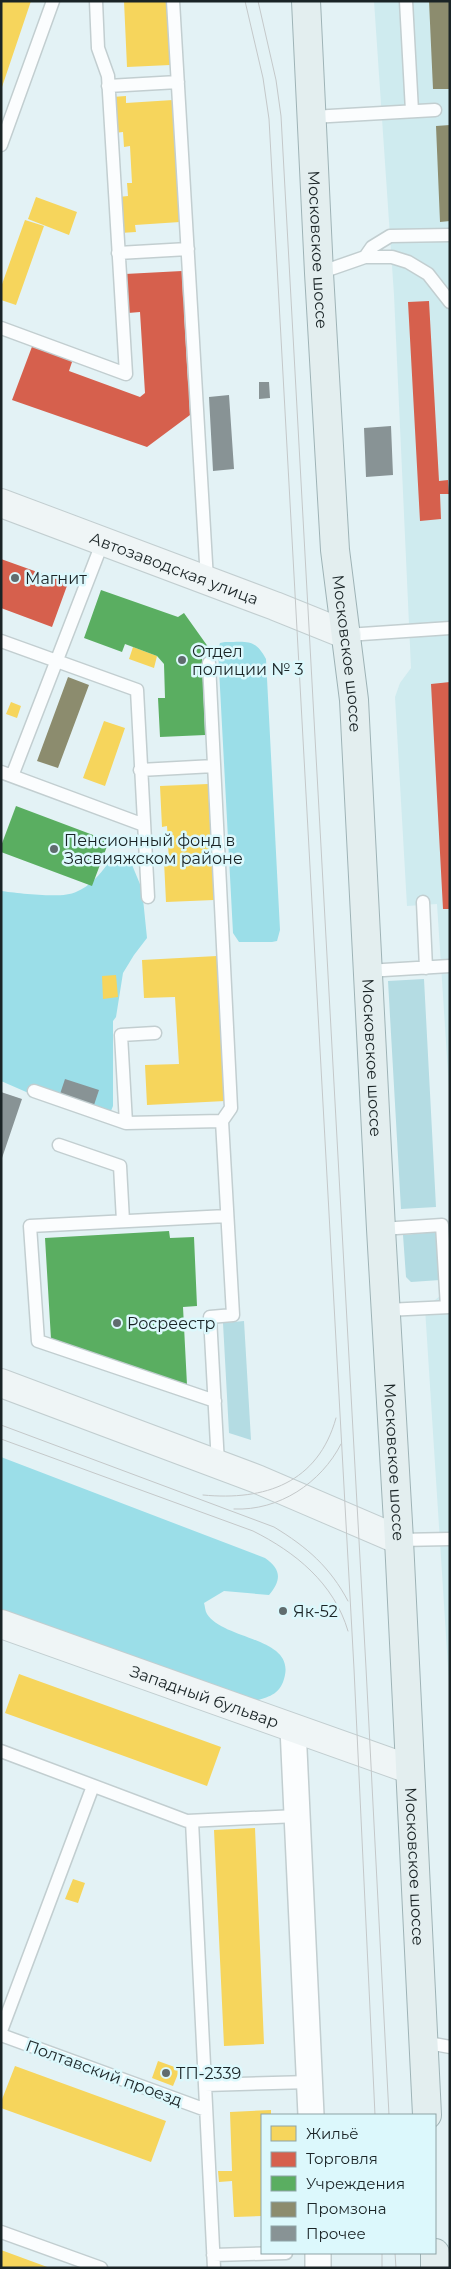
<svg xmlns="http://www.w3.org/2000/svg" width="451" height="2269" font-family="Montserrat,sans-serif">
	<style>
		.built { fill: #cfebef }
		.green { fill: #b4dce3 }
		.forest { fill: #9bdee8 }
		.homes { fill: #f6d55c }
		.shops { fill: #d6604d }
		.public { fill: #5aae61 }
		.industry { fill: #8c8c6e }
		.building { fill: #889395 }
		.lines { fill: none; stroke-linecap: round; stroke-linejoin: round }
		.lane-casing { stroke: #c2ced0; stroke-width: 15 }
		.street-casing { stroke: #c2ced0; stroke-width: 28 }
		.secondary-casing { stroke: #c2ced0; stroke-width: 30 }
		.primary-casing { stroke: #9eb3b6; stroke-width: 30 }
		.lane { stroke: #fbfdfe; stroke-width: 12 }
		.street { stroke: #fbfdfe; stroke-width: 25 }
		.secondary { stroke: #eff5f6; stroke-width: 28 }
		.primary { stroke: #e3eeef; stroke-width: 28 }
		.tram { stroke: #c4c8c9; stroke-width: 1 }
		.poi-dot { fill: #606c6e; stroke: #dcf8fc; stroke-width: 2 }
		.labels { text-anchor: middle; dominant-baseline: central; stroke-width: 5; stroke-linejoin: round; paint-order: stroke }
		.street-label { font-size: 16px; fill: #1a2426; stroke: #dcf8fc }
		.poi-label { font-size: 16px; fill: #1a2426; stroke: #dcf8fc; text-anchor: start }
	</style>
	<rect width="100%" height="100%" fill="#e3f2f5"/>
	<path class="built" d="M374,1H450V1103L437,904L407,906L395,697L400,683L411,668L394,295Z
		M450,1288V1698L425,1308Z"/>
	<path class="green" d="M424,979L436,1207L401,1209L388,981Z
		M437,1232L440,1280L411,1282L406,1277L403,1235Z
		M244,1321L251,1440L229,1433L223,1323Z"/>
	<path class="forest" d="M225,642C246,642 255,638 266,659L280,930L277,941L272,942H239L233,933L218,650L220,643Z
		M130,860L142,889L147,938L134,955L123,973L116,1017L113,1021V1106L111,1111L40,1098L1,1081V891C17,893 63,899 76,892C90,886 100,875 108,863Z
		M1,1457L265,1558C281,1569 282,1580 269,1595L224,1591L204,1603C205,1606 205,1611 207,1614C225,1641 297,1637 284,1679C279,1696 267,1697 252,1702L1,1611Z"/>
	<path class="homes" d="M1,1H31L2,87H1Z
		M124,1H167L170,65L127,67Z
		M126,96V103L173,100L180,222L135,225L136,232L120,233L118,197L128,196L127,183H132L130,146L124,147L123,132L114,133L112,97Z
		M36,197L77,212L69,235L28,219Z
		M25,220L44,226L16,305L1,300V287Z
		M133,647L157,656L154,668L129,659Z
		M11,702L21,706L17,718L6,714Z
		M104,721L125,728L105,786L83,778Z
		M208,784L214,900L166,902L164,861H169L167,826L162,827L160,786Z
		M217,956L225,1101L147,1105L145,1065L179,1064L175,997L144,998L142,960Z
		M116,975L118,997L103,999L102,976Z
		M19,1674L221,1747L207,1786L5,1713Z
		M255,1828L264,2044L224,2046L214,1830Z
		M73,1879L85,1883L78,1903L65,1899Z
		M158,2061L180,2069L173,2086L152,2078Z
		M15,2066L166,2121L151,2162L1,2108V2102Z
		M271,2110V2115H262V2216L234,2217L232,2181L219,2182L218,2171H232L230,2112Z
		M1,2250L50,2268H1Z"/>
	<path class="shops" d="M182,271L183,298L187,301L188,308L184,313L188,382L192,385V392L189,395L190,415L147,447L12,400L33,344L73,359L69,371L140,397L145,393L140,312L128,313L125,274Z
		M429,301L439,481L448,480L449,494H440L441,519L420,521L408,302Z
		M1,559L68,583L52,627L1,608Z
		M450,682V909H443L431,684Z"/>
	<path class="public" d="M101,590L178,617L184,613L211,651L202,657L205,735L160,737L158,698H165L164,664L157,656L125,644L122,652L84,638Z
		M16,806L109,841L92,886L1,852V846Z
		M169,1231L170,1238L194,1237L197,1306L183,1307L187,1385L51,1339L45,1238Z"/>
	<path class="industry" d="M429,1H450V89H433Z
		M450,125V221L440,222L436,126Z
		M68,677L89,685L58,768L37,761Z"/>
	<path class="building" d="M259,382H269L270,398L259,399Z
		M229,395L234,469L213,471L209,397Z
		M391,426L393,475L366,477L364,428Z
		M65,1079L99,1090L94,1105L60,1094Z
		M1,1092L22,1099L2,1158L1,1157Z"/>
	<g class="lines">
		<g class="lane-casing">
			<path id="lane" d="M173,1L207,580
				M406,1L412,111
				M108,86L178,82
				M312,117L435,110
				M1,145L53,1
				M118,253L188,249
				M365,257L372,247L390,236L450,235
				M319,273L365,257H392L408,262L428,274L450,302
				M1,328L126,374L108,76L98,48L96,1
				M347,635L450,628
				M1,641L137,690L148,897
				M209,663L231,1108L222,1121L233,1315L210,1317L218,1464
				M140,770L214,766
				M1,772L144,825
				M12,776L103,541
				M423,902L426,968
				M367,971L450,966
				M155,1033L121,1035L126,1123L222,1121
				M34,1091L126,1123
				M59,1145L120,1166L123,1221
				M381,1229L442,1225L447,1307
				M386,1310L450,1307
				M215,1401L38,1341L30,1226L227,1216
				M399,1540L450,1539
				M1,1751L187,1821L297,1816
				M192,1821L214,2268
				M1,2031L93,1786
				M1,2035L206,2110
				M423,2042L450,2047
				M205,2085L310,2082
				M1,2232L101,2268
				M213,2255L286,2253"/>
		</g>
		<g class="street-casing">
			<path id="street" d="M293,1728L311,2115
				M318,2253V2268"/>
		</g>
		<g class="secondary-casing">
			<g id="secondary">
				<path id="s1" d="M1,503L275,606L347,635"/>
				<path d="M1,1383L257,1479L399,1540"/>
				<path id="s2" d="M1,1624L409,1769"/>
			</g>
		</g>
		<g class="primary-casing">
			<g id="primary">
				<path id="s3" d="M306,1L319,273L335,550L354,700L381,1229L399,1540L427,2115"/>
				<path d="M435,2253V2268"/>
			</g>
		</g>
		<use href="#lane" class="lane"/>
		<use href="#street" class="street"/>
		<use href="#secondary" class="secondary"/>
		<use href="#primary" class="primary"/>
		<path class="tram" d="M245,1L263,78L269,119L354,1669L375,2115
			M258,1L276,80L281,116L366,1668L389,2115
			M1,1425L274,1527C307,1547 330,1567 348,1601
			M1,1439L253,1531C295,1552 334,1583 348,1631
			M203,1495C265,1501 318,1483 336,1418
			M234,1509C279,1511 321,1483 341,1444
			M382,2253V2268
			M395,2253L396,2268"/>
	</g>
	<g class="poi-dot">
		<circle cx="15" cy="578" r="5"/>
		<circle cx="182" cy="660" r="5"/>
		<circle cx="54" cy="849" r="5"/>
		<circle cx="117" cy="1323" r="5"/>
		<circle cx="283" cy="1611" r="5"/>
		<circle cx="166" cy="2073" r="5"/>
	</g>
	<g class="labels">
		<g class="street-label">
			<text stroke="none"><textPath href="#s3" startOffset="249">Московское шоссе</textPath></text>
			<text stroke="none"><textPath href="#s1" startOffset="185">Автозаводская улица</textPath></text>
			<text stroke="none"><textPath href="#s3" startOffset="654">Московское шоссе</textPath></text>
			<text stroke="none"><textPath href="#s3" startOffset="1059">Московское шоссе</textPath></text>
			<text stroke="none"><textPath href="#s3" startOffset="1464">Московское шоссе</textPath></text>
			<text stroke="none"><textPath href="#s2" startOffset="216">Западный бульвар</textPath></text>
			<text stroke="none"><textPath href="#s3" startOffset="1869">Московское шоссе</textPath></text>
			<text transform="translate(104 2073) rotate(20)">Полтавский проезд</text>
		</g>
		<g class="poi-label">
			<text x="25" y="578">Магнит</text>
			<text x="192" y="651">Отдел<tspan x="192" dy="18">полиции № 3</tspan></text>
			<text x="64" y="840">Пенсионный фонд в<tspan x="64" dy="18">Засвияжском районе</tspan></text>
			<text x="127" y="1323">Росреестр</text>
			<text x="293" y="1611">Як-52</text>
			<text x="176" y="2073">ТП-2339</text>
		</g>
	</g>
	<rect width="451" height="2269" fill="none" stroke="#1a2426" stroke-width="5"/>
	<rect x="261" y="2114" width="175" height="140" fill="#dcf8fc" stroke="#8ea3a6"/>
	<rect x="271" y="2126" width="25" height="15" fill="#f6d55c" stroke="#8ea3a6"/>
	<text x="306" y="2139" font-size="15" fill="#1a2426">Жильё</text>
	<rect x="271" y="2152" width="25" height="15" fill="#d6604d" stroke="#8ea3a6"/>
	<text x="306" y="2164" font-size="15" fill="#1a2426">Торговля</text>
	<rect x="271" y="2176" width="25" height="15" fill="#5aae61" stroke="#8ea3a6"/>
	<text x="306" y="2189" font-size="15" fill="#1a2426">Учреждения</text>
	<rect x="271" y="2202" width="25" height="15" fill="#8c8c6e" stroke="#8ea3a6"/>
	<text x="306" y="2214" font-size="15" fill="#1a2426">Промзона</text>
	<rect x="271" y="2226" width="25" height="15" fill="#889395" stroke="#8ea3a6"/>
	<text x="306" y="2239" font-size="15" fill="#1a2426">Прочее</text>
</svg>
